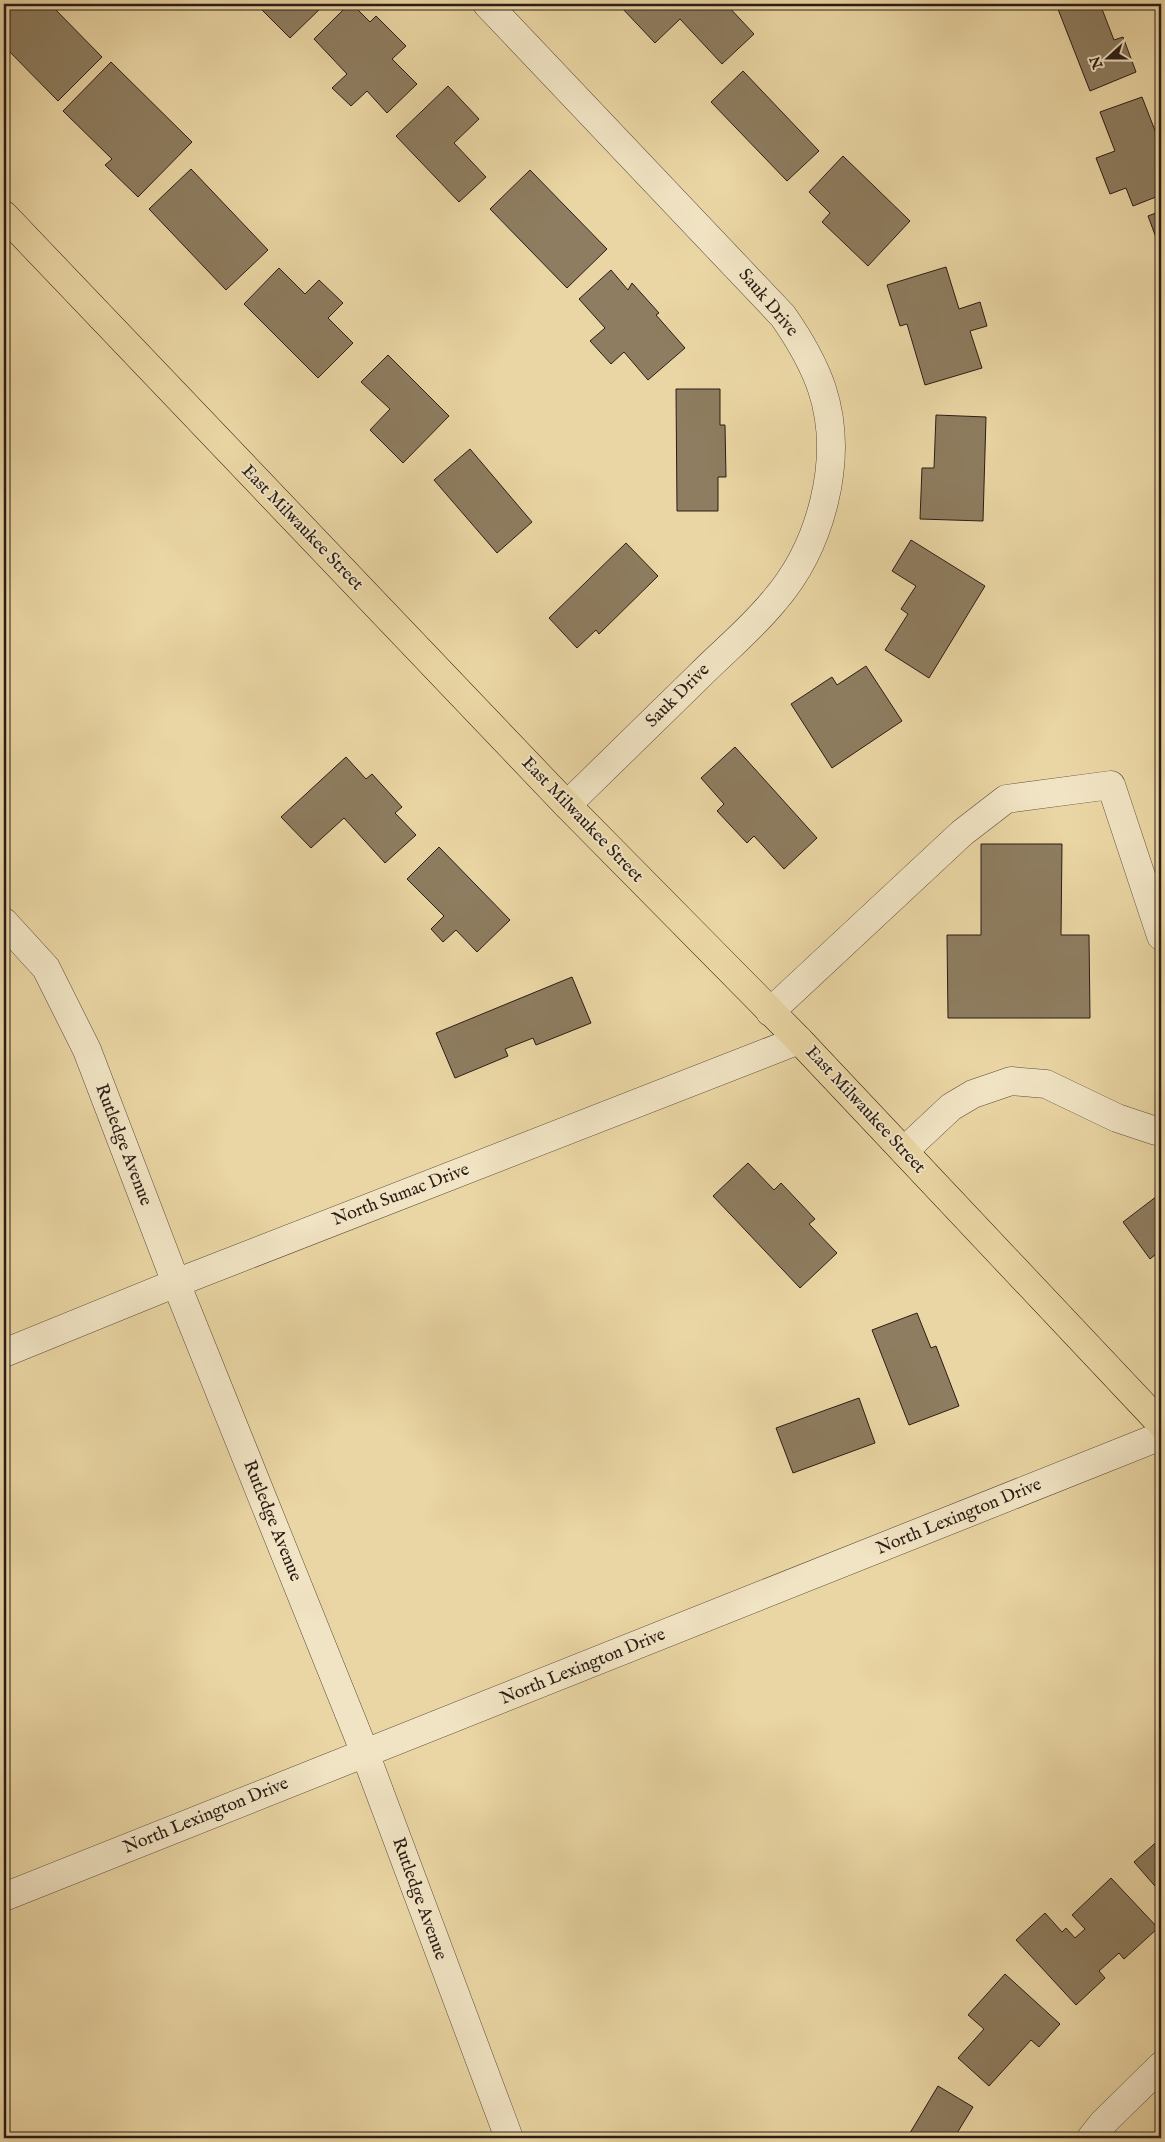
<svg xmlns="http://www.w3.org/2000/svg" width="1165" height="2142" font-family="'IM FELL English',serif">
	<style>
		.building { fill: #8e7d60; stroke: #2a1c16 }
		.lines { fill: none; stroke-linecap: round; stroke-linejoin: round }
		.minor-casing { stroke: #5a4a3a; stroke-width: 29 }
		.major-casing { stroke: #2a1c16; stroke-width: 29 }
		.minor { stroke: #f1e4c4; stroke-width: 28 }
		.major { stroke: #ead6a4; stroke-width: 28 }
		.labels { text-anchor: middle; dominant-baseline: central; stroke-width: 4; stroke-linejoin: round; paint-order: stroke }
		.street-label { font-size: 18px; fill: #2a1c16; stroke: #f1e4c4 }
	</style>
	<rect width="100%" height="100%" fill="#ead6a4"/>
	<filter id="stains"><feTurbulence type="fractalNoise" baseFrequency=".004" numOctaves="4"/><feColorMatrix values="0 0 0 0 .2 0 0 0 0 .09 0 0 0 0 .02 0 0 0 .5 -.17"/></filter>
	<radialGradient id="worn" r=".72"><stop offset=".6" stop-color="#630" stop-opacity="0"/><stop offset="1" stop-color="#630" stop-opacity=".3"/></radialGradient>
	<path class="building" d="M4,4H50L102,57L58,101L4,46Z
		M256,4H325L290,38Z
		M349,4H352L370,22L376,16L406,46L392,59L417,84L387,113L367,91L351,106L332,88L347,74L314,39Z
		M625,4H726L754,34L722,64L680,19L655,43L621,7Z
		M1056,4H1100L1114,40L1123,37L1136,72L1090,91Z
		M111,62L192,142L138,197L105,165L112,159L63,111Z
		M743,71L819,151L787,181L711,102Z
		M448,86L479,119L454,143L486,177L459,202L396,136Z
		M1142,97L1161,146V195L1133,206L1126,188L1110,194L1096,158L1115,151L1100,112Z
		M843,156L910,221L868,266L822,222L830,213L809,192Z
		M191,169L268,250L226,290L149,209Z
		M530,170L607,249L567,288L490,209Z
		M1161,211V251L1148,216Z
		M946,267L959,309L980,302L987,326L970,331L982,368L925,385L907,324L900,326L887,285Z
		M279,268L305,294L319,280L343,303L328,318L353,343L318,378L244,304Z
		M611,270L628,290L632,283L659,313L656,315L685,348L648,380L624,352L611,364L590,341L605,328L579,299Z
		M388,355L449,416L403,463L370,430L390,409L361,382Z
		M676,389H720V425H725L726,477H718V511H677Z
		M936,415L986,417L983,521L920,519L922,468H934Z
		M470,449L532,522L497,553L434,480Z
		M911,540L985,586L929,678L885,650L908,614L901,609L916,586L892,571Z
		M626,543L658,576L599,634L596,630L577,648L549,618Z
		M866,666L902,721L832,768L791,704L832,677L837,685Z
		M735,747L817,838L784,869L754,836L747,843L717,811L724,804L701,778Z
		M346,757L366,779L372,774L402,807L395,813L416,835L385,863L344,818L311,848L281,817Z
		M981,844H1062L1061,935H1089L1090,1018H948L947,935H981Z
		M439,847L510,920L477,952L456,930L443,942L431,929L444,916L407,879Z
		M572,977L591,1023L536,1045L533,1038L505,1049L508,1056L455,1078L436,1033Z
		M748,1163L774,1190L781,1183L815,1219L809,1224L837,1253L800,1288L713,1196Z
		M1161,1193V1250L1150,1259L1123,1222Z
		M917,1313L931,1348L936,1346L959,1406L909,1425L872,1330Z
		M859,1398L875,1443L793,1473L776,1428Z
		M1161,1838V1893L1134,1862Z
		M1111,1878L1158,1928L1124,1959L1119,1953L1099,1971L1105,1978L1076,2005L1016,1940L1045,1913L1062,1932L1066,1928L1075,1938L1085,1929L1072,1915Z
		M1005,1974L1060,2024L1039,2047L1031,2040L989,2086L958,2058L984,2029L968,2015Z
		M938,2086L973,2107L954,2138H907Z"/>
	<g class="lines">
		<g class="minor-casing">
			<path id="minor" d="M487,4L783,316C799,339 813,362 822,389C845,459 821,547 774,601C752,628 724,651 699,676C655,719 611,762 567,805
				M4,922L46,968L87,1050L176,1283L365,1753L509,2138
				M770,1012L962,833L1006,799L1111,785L1161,936
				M904,1151L951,1107L973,1094L1011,1081L1046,1084L1117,1118L1156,1131L1161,1129
				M4,1353L176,1283L799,1040
				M4,1897L1161,1436
				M1091,2138L1103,2123L1161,2066"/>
		</g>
		<g class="major-casing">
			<path id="major" d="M4,215L567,805L799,1040L1161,1424"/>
		</g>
		<use href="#minor" class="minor"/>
		<use href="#major" class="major"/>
	</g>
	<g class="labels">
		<g class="street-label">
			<text transform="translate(768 303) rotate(50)">Sauk Drive</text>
			<text transform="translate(302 528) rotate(46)">East Milwaukee Street</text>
			<text transform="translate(678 696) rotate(-45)">Sauk Drive</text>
			<text transform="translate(582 820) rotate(46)">East Milwaukee Street</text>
			<text transform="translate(865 1110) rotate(47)">East Milwaukee Street</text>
			<text transform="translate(123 1145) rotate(69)">Rutledge Avenue</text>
			<text transform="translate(401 1195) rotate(-21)">North Sumac Drive</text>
			<text transform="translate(959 1517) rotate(-22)">North Lexington Drive</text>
			<text transform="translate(272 1521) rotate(68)">Rutledge Avenue</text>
			<text transform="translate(583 1667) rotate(-22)">North Lexington Drive</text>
			<text transform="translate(206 1816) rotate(-22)">North Lexington Drive</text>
			<text transform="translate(419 1899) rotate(70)">Rutledge Avenue</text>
		</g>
	</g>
	<rect width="1165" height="2142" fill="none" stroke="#ead6a4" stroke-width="20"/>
	<rect x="5" y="5" width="1155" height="2132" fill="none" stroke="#2a1c16" stroke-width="2.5"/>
	<rect x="10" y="10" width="1145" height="2122" fill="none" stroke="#2a1c16"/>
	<g transform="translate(1108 58) rotate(249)" stroke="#f1e4c4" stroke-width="4" paint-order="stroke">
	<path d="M0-4L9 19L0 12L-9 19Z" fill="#2a1c16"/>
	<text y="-8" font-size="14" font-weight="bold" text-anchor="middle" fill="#2a1c16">N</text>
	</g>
	<rect width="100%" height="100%" filter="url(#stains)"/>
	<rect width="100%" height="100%" fill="url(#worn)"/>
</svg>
